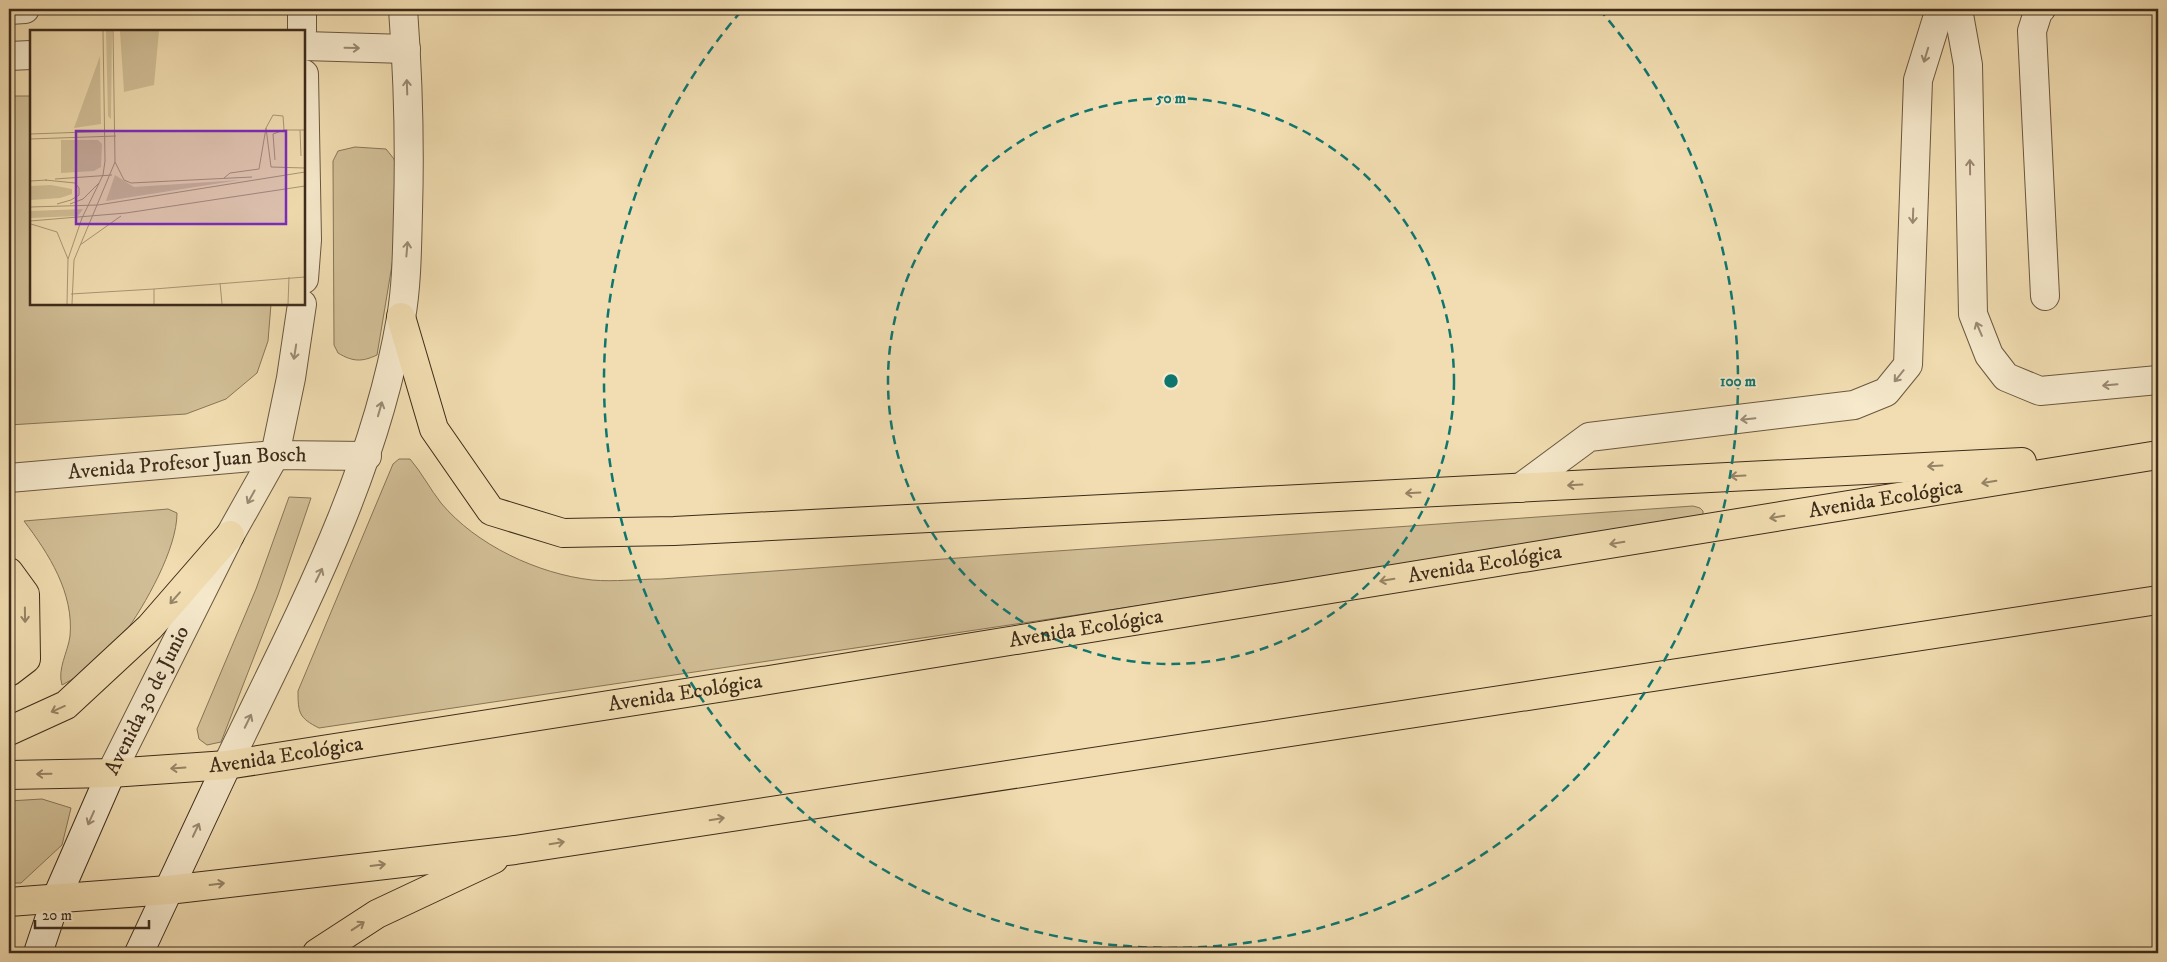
<svg xmlns="http://www.w3.org/2000/svg" width="2167" height="962" font-family="'IM FELL DW Pica',serif">
	<style>
		.green { fill: #d2bf97; stroke: #887558 }
		.lines { fill: none; stroke-linecap: round; stroke-linejoin: round }
		.street-casing { stroke: #6a5840; stroke-width: 30 }
		.secondary-casing { stroke: #3d2b1a; stroke-width: 30 }
		.primary-casing { stroke: #3d2b1a; stroke-width: 30 }
		.street { stroke: #f6e9cc; stroke-width: 28 }
		.secondary { stroke: #f6e9cc; stroke-width: 28 }
		.primary { stroke: #f1ddb1; stroke-width: 28 }
		.oneway { stroke: #9a8a73 }
		.oneway2 { stroke: #978466 }
		.ring { fill: none; stroke: #0f766e; stroke-width: 2.5; stroke-dasharray: 9 6 }
		.labels { text-anchor: middle; dominant-baseline: central; stroke-width: 4; stroke-linejoin: round; paint-order: stroke }
		.street-label { font-size: 21px; fill: #3d2b1a; stroke: #f6e9cc }
		.inset-road { fill: none; stroke: #a99675; stroke-width: 1 }
		.view { fill: #7b2cbf; fill-opacity: 0.15; stroke: #7b2cbf; stroke-width: 2.5 }
		.inset-edge { fill: none; stroke: #3d2b1a; stroke-width: 2.5 }
		.centre { fill: #0f766e; stroke: #f6e9cc; stroke-width: 2.5 }
		.ring-label { font-size: 15px; text-anchor: middle; font-weight: bold; fill: #0f766e; stroke: #f6e9cc; stroke-width: 4; stroke-linejoin: round; paint-order: stroke }
	</style>
	<rect width="100%" height="100%" fill="#f1ddb1"/>
	<filter id="stains"><feTurbulence type="fractalNoise" baseFrequency=".004" numOctaves="4"/><feColorMatrix values="0 0 0 0 .2 0 0 0 0 .09 0 0 0 0 .02 0 0 0 .5 -.17"/></filter>
	<radialGradient id="worn" r=".72"><stop offset=".6" stop-color="#630" stop-opacity="0"/><stop offset="1" stop-color="#630" stop-opacity=".3"/></radialGradient>
	<path class="green" d="M9,96H31V304H271L268,341L257,373L226,399L186,414L9,425Z
		M355,147L386,149L394,159L396,168L393,259L377,355C362,362 353,362 338,353L334,345L333,161L338,151Z
		M399,459H410C422,473 430,489 441,503C476,545 538,574 592,580C614,582 638,579 661,579L1693,506L1700,508L1703,511V518L1693,523L319,728C299,718 298,713 298,691L393,464Z
		M289,497L311,498L278,595L221,742L207,745L199,739L197,729L256,589Z
		M168,509L177,513C177,549 145,605 124,634C109,653 84,674 62,685C57,669 68,652 70,636C74,593 49,554 24,521Z
		M42,799L71,808L62,845L21,883H9V801Z"/>
	<g class="lines">
		<g class="street-casing">
			<g id="street">
				<path d="M302,9V31"/>
				<path d="M1958,9L1968,65L1973,314L1989,355L2006,377L2040,391L2158,380"/>
				<path d="M2041,9L2038,12L2032,31L2045,296"/>
				<path d="M9,10L25,9"/>
				<path d="M304,46L406,49"/>
				<path d="M9,56L31,55"/>
				<path d="M304,74L307,240L304,279"/>
				<path id="s1" d="M9,478L275,455L367,456"/>
				<path d="M1520,488L1589,437L1854,405L1886,392L1908,365L1918,80L1940,9"/>
				<path d="M227,765C296,621 374,478 401,318C407,284 407,247 408,211C410,144 408,76 403,9"/>
				<path id="s2" d="M111,773L230,535L275,455L291,378L302,304"/>
			</g>
		</g>
		<g class="secondary-casing">
			<path id="secondary" d="M38,953L56,899L111,773
				M139,953L227,765"/>
		</g>
		<g class="primary-casing">
			<g id="primary">
				<path d="M401,317L434,429L491,511L563,533L674,531L2022,462"/>
				<path d="M9,572L25,594L26,659L9,672"/>
				<path d="M9,731L66,705L150,627L230,535"/>
				<path id="s3" d="M9,775L111,773L227,765L769,680L2158,455"/>
				<path d="M9,902L168,890L515,850L2158,600"/>
				<path d="M317,953L377,914L494,859"/>
			</g>
		</g>
		<use href="#street" class="street"/>
		<use href="#secondary" class="secondary"/>
		<use href="#primary" class="primary"/>
	</g>
	<defs><path id="oneway-shaft" d="M-6 0H5M1.5-3L5.5 0L1.5 3" fill="none" stroke-width="1.6" stroke-linecap="round" stroke-linejoin="round" transform="scale(1.25)"/></defs>
	<g class="oneway">
		<use href="#oneway-shaft" transform="translate(352 48) rotate(1)"/>
		<use href="#oneway-shaft" transform="translate(1926 55) rotate(107)"/>
		<use href="#oneway-shaft" transform="translate(407 87) rotate(-92)"/>
		<use href="#oneway-shaft" transform="translate(1970 167) rotate(-91)"/>
		<use href="#oneway-shaft" transform="translate(1913 216) rotate(92)"/>
		<use href="#oneway-shaft" transform="translate(407 249) rotate(-85)"/>
		<use href="#oneway-shaft" transform="translate(1979 329) rotate(-113)"/>
		<use href="#oneway-shaft" transform="translate(295 352) rotate(99)"/>
		<use href="#oneway-shaft" transform="translate(1899 376) rotate(129)"/>
		<use href="#oneway-shaft" transform="translate(2110 385) rotate(175)"/>
		<use href="#oneway-shaft" transform="translate(380 409) rotate(-74)"/>
		<use href="#oneway-shaft" transform="translate(1748 419) rotate(174)"/>
		<use href="#oneway-shaft" transform="translate(251 497) rotate(119)"/>
		<use href="#oneway-shaft" transform="translate(319 575) rotate(-64)"/>
		<use href="#oneway-shaft" transform="translate(248 721) rotate(-64)"/>
		<use href="#oneway-shaft" transform="translate(91 818) rotate(114)"/>
		<use href="#oneway-shaft" transform="translate(196 830) rotate(-65)"/>
	</g>
	<g class="oneway2">
		<use href="#oneway-shaft" transform="translate(1935 466) rotate(177)"/>
		<use href="#oneway-shaft" transform="translate(1738 476) rotate(177)"/>
		<use href="#oneway-shaft" transform="translate(1989 482) rotate(171)"/>
		<use href="#oneway-shaft" transform="translate(1575 485) rotate(177)"/>
		<use href="#oneway-shaft" transform="translate(1413 493) rotate(177)"/>
		<use href="#oneway-shaft" transform="translate(1777 517) rotate(171)"/>
		<use href="#oneway-shaft" transform="translate(1617 543) rotate(171)"/>
		<use href="#oneway-shaft" transform="translate(1387 580) rotate(171)"/>
		<use href="#oneway-shaft" transform="translate(175 598) rotate(131)"/>
		<use href="#oneway-shaft" transform="translate(25 615) rotate(89)"/>
		<use href="#oneway-shaft" transform="translate(58 709) rotate(156)"/>
		<use href="#oneway-shaft" transform="translate(178 768) rotate(176)"/>
		<use href="#oneway-shaft" transform="translate(44 774) rotate(179)"/>
		<use href="#oneway-shaft" transform="translate(717 819) rotate(-9)"/>
		<use href="#oneway-shaft" transform="translate(557 843) rotate(-9)"/>
		<use href="#oneway-shaft" transform="translate(378 865) rotate(-7)"/>
		<use href="#oneway-shaft" transform="translate(217 884) rotate(-7)"/>
		<use href="#oneway-shaft" transform="translate(358 926) rotate(-33)"/>
	</g>
	<g class="ring">
		<circle cx="1171" cy="381" r="283"/>
		<path d="M1599 9A567 567 0 1 1 743 9"/>
	</g>
	<g class="labels">
		<g class="street-label">
			<text stroke="none"><textPath href="#s1" startOffset="179">Avenida Profesor Juan Bosch</textPath></text>
			<text stroke="none"><textPath href="#s3" startOffset="1898">Avenida Ecológica</textPath></text>
			<text stroke="none"><textPath href="#s3" startOffset="1492">Avenida Ecológica</textPath></text>
			<text stroke="none"><textPath href="#s3" startOffset="1088">Avenida Ecológica</textPath></text>
			<text stroke="none"><textPath href="#s3" startOffset="682">Avenida Ecológica</textPath></text>
			<text stroke="none"><textPath href="#s2" startOffset="81">Avenida 30 de Junio</textPath></text>
			<text stroke="none"><textPath href="#s3" startOffset="278">Avenida Ecológica</textPath></text>
		</g>
	</g>
	<g transform="translate(30 30)">
		<rect width="275" height="275" fill="#f1ddb1"/>
		<path d="M76,1H82L81,89L78,86ZM90,1H129L124,55L94,62ZM70,26L71,94L44,98ZM31,110H68L72,114L71,137L64,141L31,143ZM85,145L104,157L210,150L76,171ZM21,155L42,159V164L30,168L0,170V156ZM53,179L48,186L0,188V181Z" fill="#d2bf97"/>
		<path class="inset-road" d="M236,98L243,85L253,86L254,100L243,104L245,130M254,100H275M270,100L271,126M0,104L85,101M0,109L86,106M85,132L94,150L101,153L222,147M194,148L200,143L229,139L236,98L241,137L275,138M25,149L82,145M15,150L45,153L49,158V165L41,170L27,174M0,151L17,150M40,174L53,169L69,153M0,177L68,175L275,142M0,191L96,183L275,156M1,194L27,202L38,229M50,215L91,186M190,253L192,274M41,264L124,259M37,274L38,229L52,188L73,145L75,131L73,1M42,274L44,230L85,132L83,1M124,274V259L275,247M258,274L259,247"/>
		<path class="view" d="M46,101H256V194H46Z"/>
		<rect width="275" height="275" class="inset-edge"/>
	</g>
	<circle cx="1171" cy="381" r="8" class="centre"/>
	<g class="ring-label">
		<text x="1171" y="103">50 m</text>
		<text x="1738" y="386">100 m</text>
	</g>
	<rect width="2167" height="962" fill="none" stroke="#f1ddb1" stroke-width="30"/>
	<rect x="10" y="10" width="2147" height="942" fill="none" stroke="#3d2b1a" stroke-width="2.5"/>
	<rect x="15" y="15" width="2137" height="932" fill="none" stroke="#3d2b1a"/>
	<path d="M35 920v8h114v-8" fill="none" stroke="#3d2b1a" stroke-width="2.5"/>
	<text x="42" y="920" font-size="15" fill="#3d2b1a" stroke="#f6e9cc" stroke-width="4" paint-order="stroke">20 m</text>
	<rect width="100%" height="100%" filter="url(#stains)"/>
	<rect width="100%" height="100%" fill="url(#worn)"/>
</svg>
